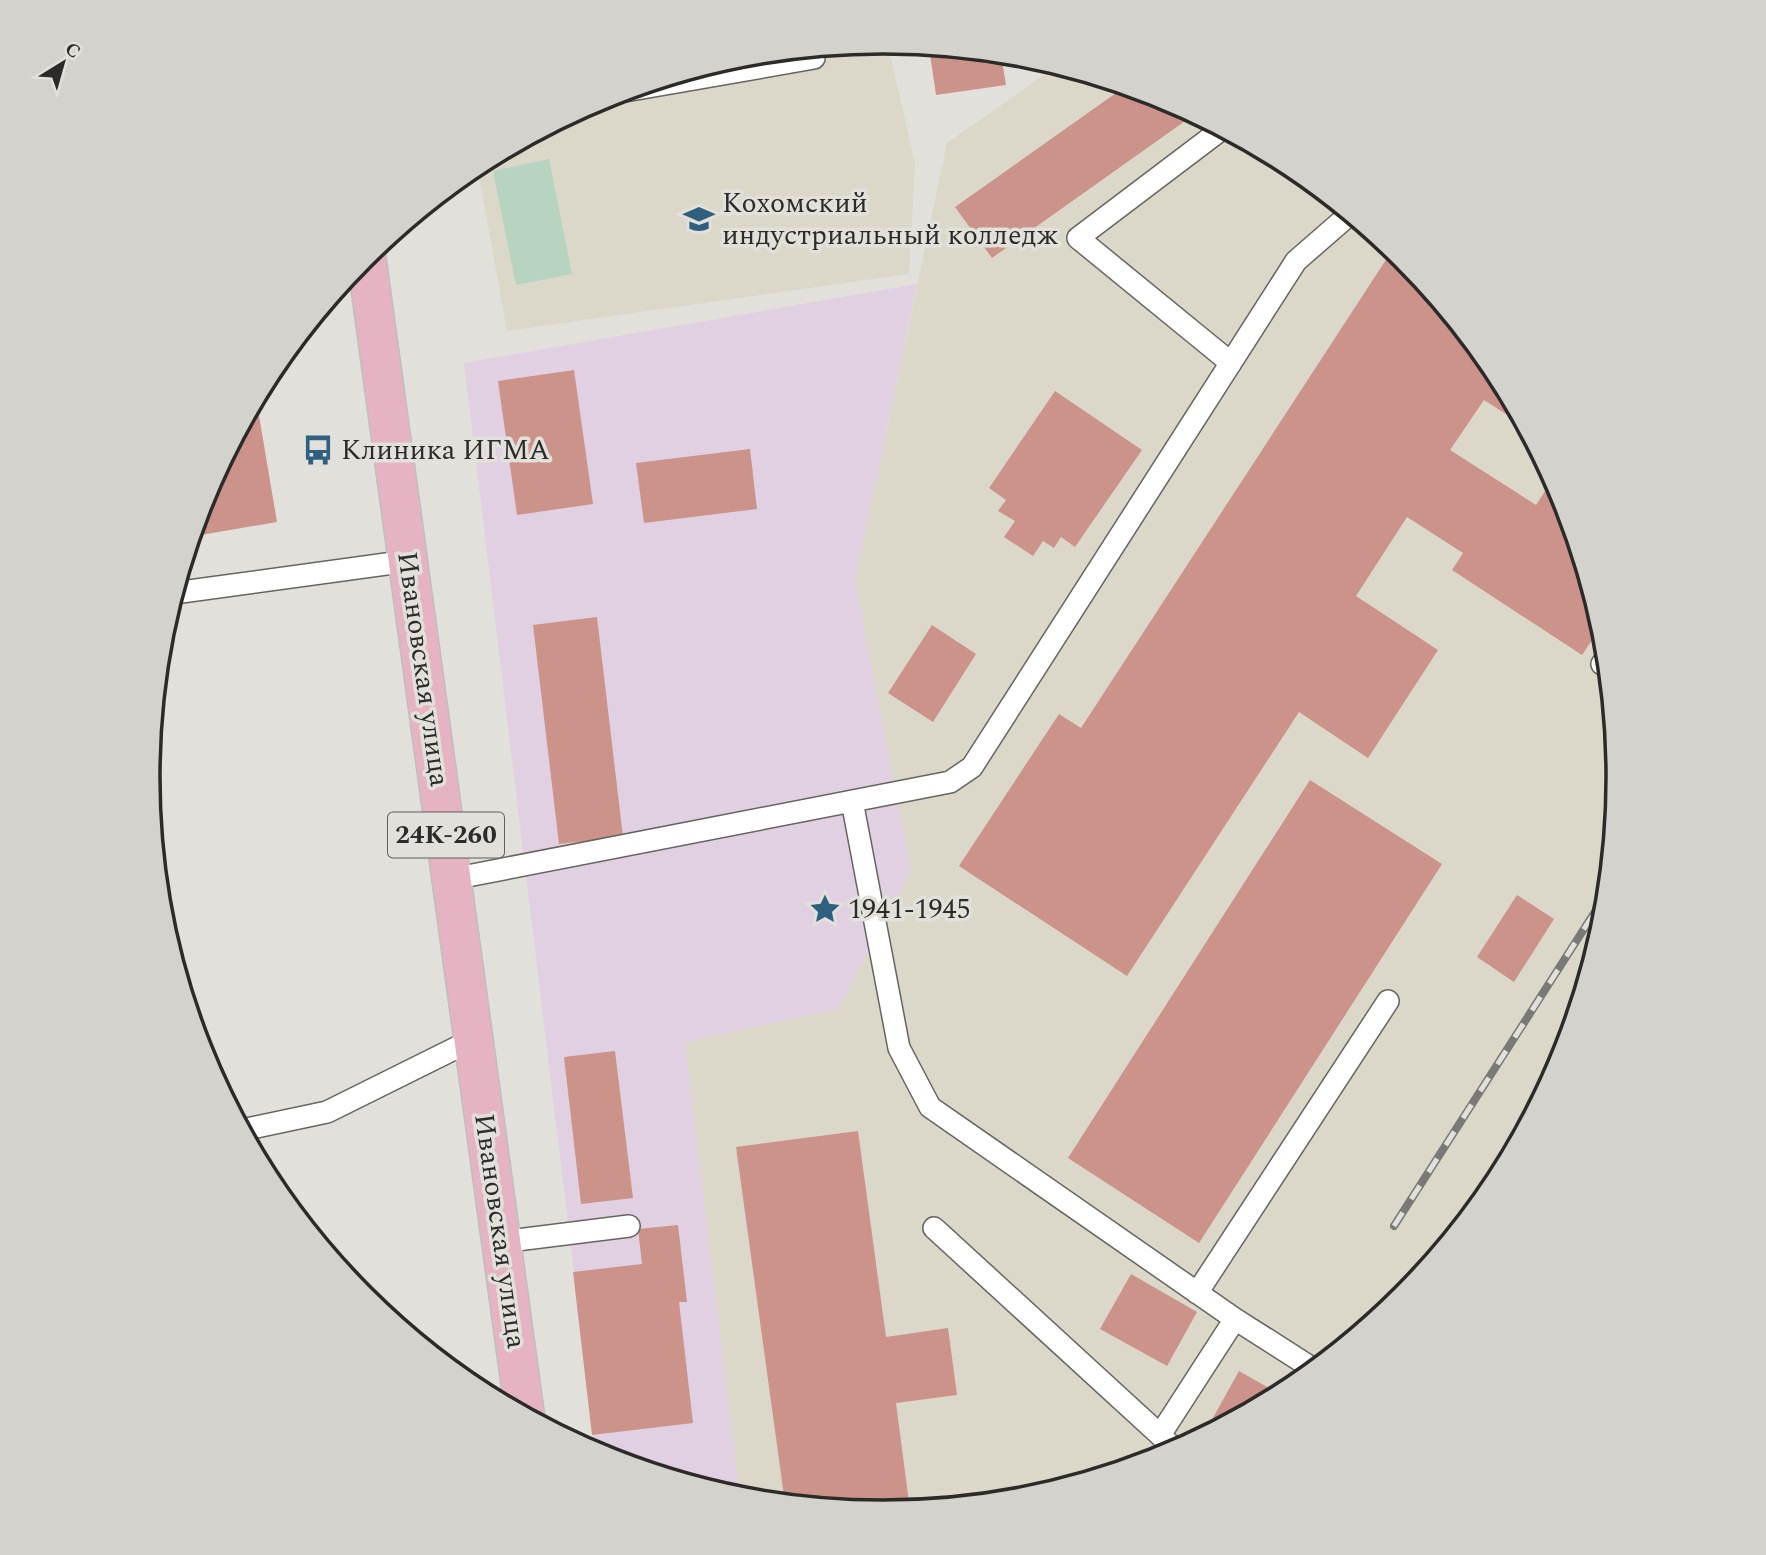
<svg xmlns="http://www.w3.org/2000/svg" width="1766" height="1555" font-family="Spectral,serif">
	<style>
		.commercial { fill: #e1d0e2 }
		.built { fill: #dbd7c9 }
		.green { fill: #b6d4bf }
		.building { fill: #cc938b }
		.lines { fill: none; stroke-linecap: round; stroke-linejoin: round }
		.service-casing { stroke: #65645f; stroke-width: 24 }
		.primary-casing { stroke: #c0bfbf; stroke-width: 41 }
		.service { stroke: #fff; stroke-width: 21 }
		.primary { stroke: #e5b3c1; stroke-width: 38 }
		.rail-casing { stroke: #7b7976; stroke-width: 8 }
		.rail { stroke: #e2e0da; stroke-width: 5; stroke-dasharray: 16; stroke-linecap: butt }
		.labels { text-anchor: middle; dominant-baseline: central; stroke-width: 7; stroke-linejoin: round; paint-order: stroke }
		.shield { fill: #e2e0da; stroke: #63615e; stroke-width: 2 }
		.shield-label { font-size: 26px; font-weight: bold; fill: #2c2b29 }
		.poi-label { font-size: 28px; fill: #2c2b29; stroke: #e2e0da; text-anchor: start }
		.street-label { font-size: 28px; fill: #2c2b29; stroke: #e2e0da }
		.rim { fill: none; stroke: #2c2b29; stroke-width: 3.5 }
	</style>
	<rect width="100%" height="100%" fill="#e2e0da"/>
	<path class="commercial" d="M917,284L855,581L911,870L838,1009L685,1042L740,1499L596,1454L464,363Z"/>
	<path class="built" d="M887,42L915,163L909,274L507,331L477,164L602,98L740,56Z
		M1057,66L1165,98L1292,166L1403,258L1495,369L1563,496L1604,634L1618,778L1604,921L1562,1059L1494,1186L1403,1298L1291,1389L1164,1457L1026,1499L883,1513L740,1499L685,1042L838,1009L911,870L855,581L947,143Z"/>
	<path class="green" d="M549,159L572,274L516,285L493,171Z"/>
	<path class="building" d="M929,47L1001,54L1006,85L936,95Z
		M1126,86L1165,98L1195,114L992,258L955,207Z
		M1393,249L1403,258L1495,369L1526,427L1484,400L1450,450L1536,505L1553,479L1563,496L1602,625L1582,655L1452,570L1463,553L1407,517L1356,596L1438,650L1368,758L1299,712L1127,976L959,866L1059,714L1081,728Z
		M574,370L593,504L517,515L498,381Z
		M1055,391L1142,450L1075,547L1061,537L1054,548L1043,541L1033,556L1004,537L1015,521L998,511L1006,500L989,488Z
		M256,398L277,522L201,535L198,515L204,496Z
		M750,449L757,509L644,523L636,463Z
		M597,617L623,837L559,844L533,625Z
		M932,625L976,654L933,722L888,693Z
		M1310,780L1442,864L1199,1243L1068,1158Z
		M1517,895L1554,919L1514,982L1477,957Z
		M615,1051L633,1198L581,1204L564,1057Z
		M858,1131L886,1337L948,1328L957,1395L896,1403L910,1510L883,1513L785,1503L736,1147Z
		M678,1225L687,1302H679L693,1423L592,1435L573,1272L642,1264L638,1229Z
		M1131,1274L1197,1312L1167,1366L1100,1329Z
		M1239,1371L1281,1395L1217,1429L1209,1425Z"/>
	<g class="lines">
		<g class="service-casing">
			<path id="service" d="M625,91L814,58
				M1222,129L1078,238L1231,363
				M174,593L408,561
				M1602,664L1607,657
				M852,801L899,1048L930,1107L1235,1319L1315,1370
				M452,879L950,782L972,767L1296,261L1350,214
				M242,1130L327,1112L474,1039
				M934,1228L1160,1435L1235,1319
				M501,1242L629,1226
				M1197,1293L1388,1001
				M1160,1435L1176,1451"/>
		</g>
		<g class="primary-casing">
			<path id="primary" d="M366,255L525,1416"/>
		</g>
		<use href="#service" class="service"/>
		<use href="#primary" class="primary"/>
		<g class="rail-casing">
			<path id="rail" d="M1394,1226L1607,893"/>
		</g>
		<use href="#rail" class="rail"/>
	</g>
	<defs>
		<g id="university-bare" transform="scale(2.415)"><path d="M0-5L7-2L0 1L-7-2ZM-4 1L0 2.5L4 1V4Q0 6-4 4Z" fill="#30607f" stroke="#e2e0da" stroke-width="2.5" paint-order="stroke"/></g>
		<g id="bus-bare" transform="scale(2.415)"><path d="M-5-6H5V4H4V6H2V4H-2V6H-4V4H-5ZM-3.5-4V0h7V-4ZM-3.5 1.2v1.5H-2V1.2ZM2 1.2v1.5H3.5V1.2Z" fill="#30607f" stroke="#e2e0da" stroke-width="2.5" paint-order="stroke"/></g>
		<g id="sight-bare" transform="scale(2.415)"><path d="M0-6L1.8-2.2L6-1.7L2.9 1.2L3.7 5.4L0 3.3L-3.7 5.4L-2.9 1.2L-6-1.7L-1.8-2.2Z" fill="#30607f" stroke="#e2e0da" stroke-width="2.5" paint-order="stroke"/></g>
	</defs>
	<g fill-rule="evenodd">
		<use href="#university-bare" x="699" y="219"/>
		<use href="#bus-bare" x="318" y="450"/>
		<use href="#sight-bare" x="825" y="909"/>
	</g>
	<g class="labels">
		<rect class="shield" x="388" y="812.5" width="116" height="45" rx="5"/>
		<g class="shield-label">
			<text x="446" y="835">24К-260</text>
		</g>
		<g class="poi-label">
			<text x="722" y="203">Кохомский<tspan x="722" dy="32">индустриальный колледж</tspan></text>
			<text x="341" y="450">Клиника ИГМА</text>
			<text x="848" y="909">1941-1945</text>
		</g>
		<g class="street-label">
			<text transform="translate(423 669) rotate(82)">Ивановская улица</text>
			<text transform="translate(500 1231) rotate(82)">Ивановская улица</text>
		</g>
	</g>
	<path d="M0 0H1766V1555H0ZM160 777a723 723 0 1 1 1446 0a723 723 0 1 1-1446 0Z" fill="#d3d2cc" fill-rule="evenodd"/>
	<path class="rim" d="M160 777a723 723 0 1 1 1446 0a723 723 0 1 1-1446 0Z"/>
	<g transform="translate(63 63) rotate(37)" stroke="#e2e0da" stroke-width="5" paint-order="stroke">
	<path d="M0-5L12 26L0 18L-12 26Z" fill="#2c2b29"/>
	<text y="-10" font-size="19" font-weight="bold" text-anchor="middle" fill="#2c2b29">С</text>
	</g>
</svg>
